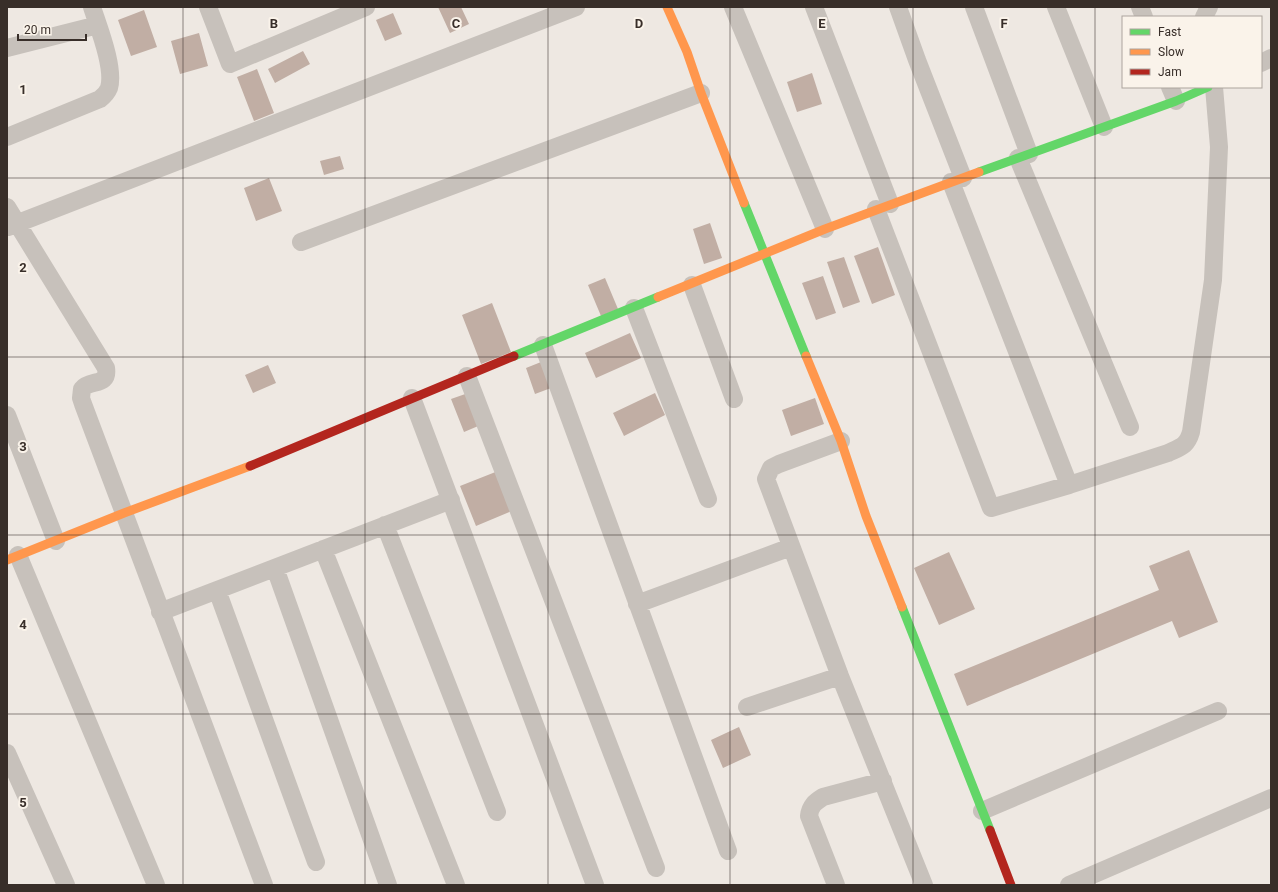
<svg xmlns="http://www.w3.org/2000/svg" width="1278" height="892" font-family="Roboto,sans-serif">
	<style>
		.building { fill: #c1aea4 }
		.lines { fill: none; stroke-linecap: round; stroke-linejoin: round }
		.street { stroke: #c7c1bb; stroke-width: 18 }
		.fast { stroke: #63d668; stroke-width: 9 }
		.slow { stroke: #ff974d; stroke-width: 9 }
		.jam { stroke: #b3261e; stroke-width: 9 }
		.grid { fill: none; stroke: #382e29; stroke-width: 1; stroke-opacity: 0.55 }
		.grid-label { font-size: 13px; text-anchor: middle; font-weight: bold; fill: #382e29; stroke: #faf3ea; stroke-width: 4; stroke-linejoin: round; paint-order: stroke }
	</style>
	<rect width="100%" height="100%" fill="#eee8e2"/>
	<path class="building" d="M438,7H461L469,24L450,33Z
		M144,10L157,47L131,56L118,20Z
		M393,13L402,34L385,41L376,20Z
		M199,33L208,66L180,74L171,41Z
		M303,51L310,64L275,83L268,69Z
		M257,69L274,113L254,121L237,77Z
		M812,73L822,104L797,112L787,82Z
		M340,156L344,169L324,175L320,161Z
		M269,178L282,211L256,221L244,188Z
		M710,223L722,258L704,264L693,229Z
		M878,247L895,295L872,304L854,256Z
		M844,257L860,302L843,308L827,262Z
		M823,276L836,313L816,320L802,283Z
		M605,278L618,309L601,316L588,285Z
		M492,303L511,352L481,364L462,315Z
		M630,333L641,358L596,378L585,353Z
		M541,362L551,388L535,394L526,368Z
		M268,365L276,383L253,393L245,375Z
		M471,392L483,424L464,432L451,399Z
		M655,393L665,415L624,436L613,413Z
		M815,398L824,424L791,436L782,410Z
		M498,471L514,510L476,526L460,486Z
		M1189,550L1218,622L1179,638L1172,621L967,706L954,674L1159,590L1149,566Z
		M949,552L975,609L939,625L914,568Z
		M739,727L751,755L723,768L711,740Z"/>
	<g class="lines">
		<path class="street" d="M208,7L230,64L366,7
			M733,7L825,229
			M814,7L890,204
			M898,7L917,60L963,178
			M974,7L1029,154
			M1056,7L1104,127
			M1140,7L1144,17
			M1204,17L1209,7
			M7,48L98,25
			M1261,63L1271,58
			M1170,87L1176,101
			M7,137L100,99C104,96 107,93 109,88C115,68 98,26 92,7
			M1018,158L1130,427
			M951,182L1069,485
			M7,207L106,368C109,387 90,379 82,389L81,398L83,404L264,885
			M876,209L991,508L1069,485L1168,453C1181,447 1187,446 1191,432L1213,280L1219,147L1214,87
			M8,227L576,7
			M301,242L701,93
			M692,285L734,399
			M634,308L708,499
			M543,345L728,851
			M467,376L656,868
			M412,398L595,885
			M7,415L56,541
			M841,441L779,464L771,468L766,479L840,676L924,885
			M385,525L497,812
			M323,549L456,885
			M18,555L156,885
			M275,568L388,885
			M217,590L316,862
			M637,604L791,547
			M160,612L451,500
			M747,707L840,676
			M7,753L66,885
			M982,811L1218,711
			M836,885L809,816C810,806 815,802 823,797L883,781
			M1069,885L1271,798"/>
		<path class="fast" d="M979,172L1176,101L1208,87
			M744,203L806,356
			M514,356L658,297
			M902,607L990,830"/>
		<path class="slow" d="M667,7L687,52L701,93L744,203
			M658,297L825,229L979,172
			M806,356L841,441L866,516L902,607
			M7,560L124,513L250,466"/>
		<path class="jam" d="M250,466L514,356
			M990,830L1011,885"/>
	</g>
	<path class="grid" d="M183,7V885M365,7V885M548,7V885M730,7V885M913,7V885M1095,7V885M7,178H1271M7,357H1271M7,535H1271M7,714H1271"/>
	<g class="grid-label">
		<text x="274" y="28">B</text>
		<text x="456" y="28">C</text>
		<text x="639" y="28">D</text>
		<text x="822" y="28">E</text>
		<text x="1004" y="28">F</text>
		<text x="23" y="94">1</text>
		<text x="23" y="272">2</text>
		<text x="23" y="451">3</text>
		<text x="23" y="629">4</text>
		<text x="23" y="807">5</text>
	</g>
	<rect width="1278" height="892" fill="none" stroke="#382e29" stroke-width="16"/>
	<rect x="1122" y="16" width="140" height="72" fill="#faf3ea" stroke="#aca49d"/>
	<rect x="1130" y="29" width="20" height="6" fill="#63d668" stroke="#aca49d"/>
	<text x="1158" y="36" font-size="12" fill="#382e29">Fast</text>
	<rect x="1130" y="49" width="20" height="6" fill="#ff974d" stroke="#aca49d"/>
	<text x="1158" y="56" font-size="12" fill="#382e29">Slow</text>
	<rect x="1130" y="69" width="20" height="6" fill="#b3261e" stroke="#aca49d"/>
	<text x="1158" y="76" font-size="12" fill="#382e29">Jam</text>
	<path d="M18 34v6h68v-6" fill="none" stroke="#382e29" stroke-width="2"/>
	<text x="24" y="34" font-size="12" fill="#382e29" stroke="#faf3ea" stroke-width="3" paint-order="stroke">20 m</text>
</svg>
